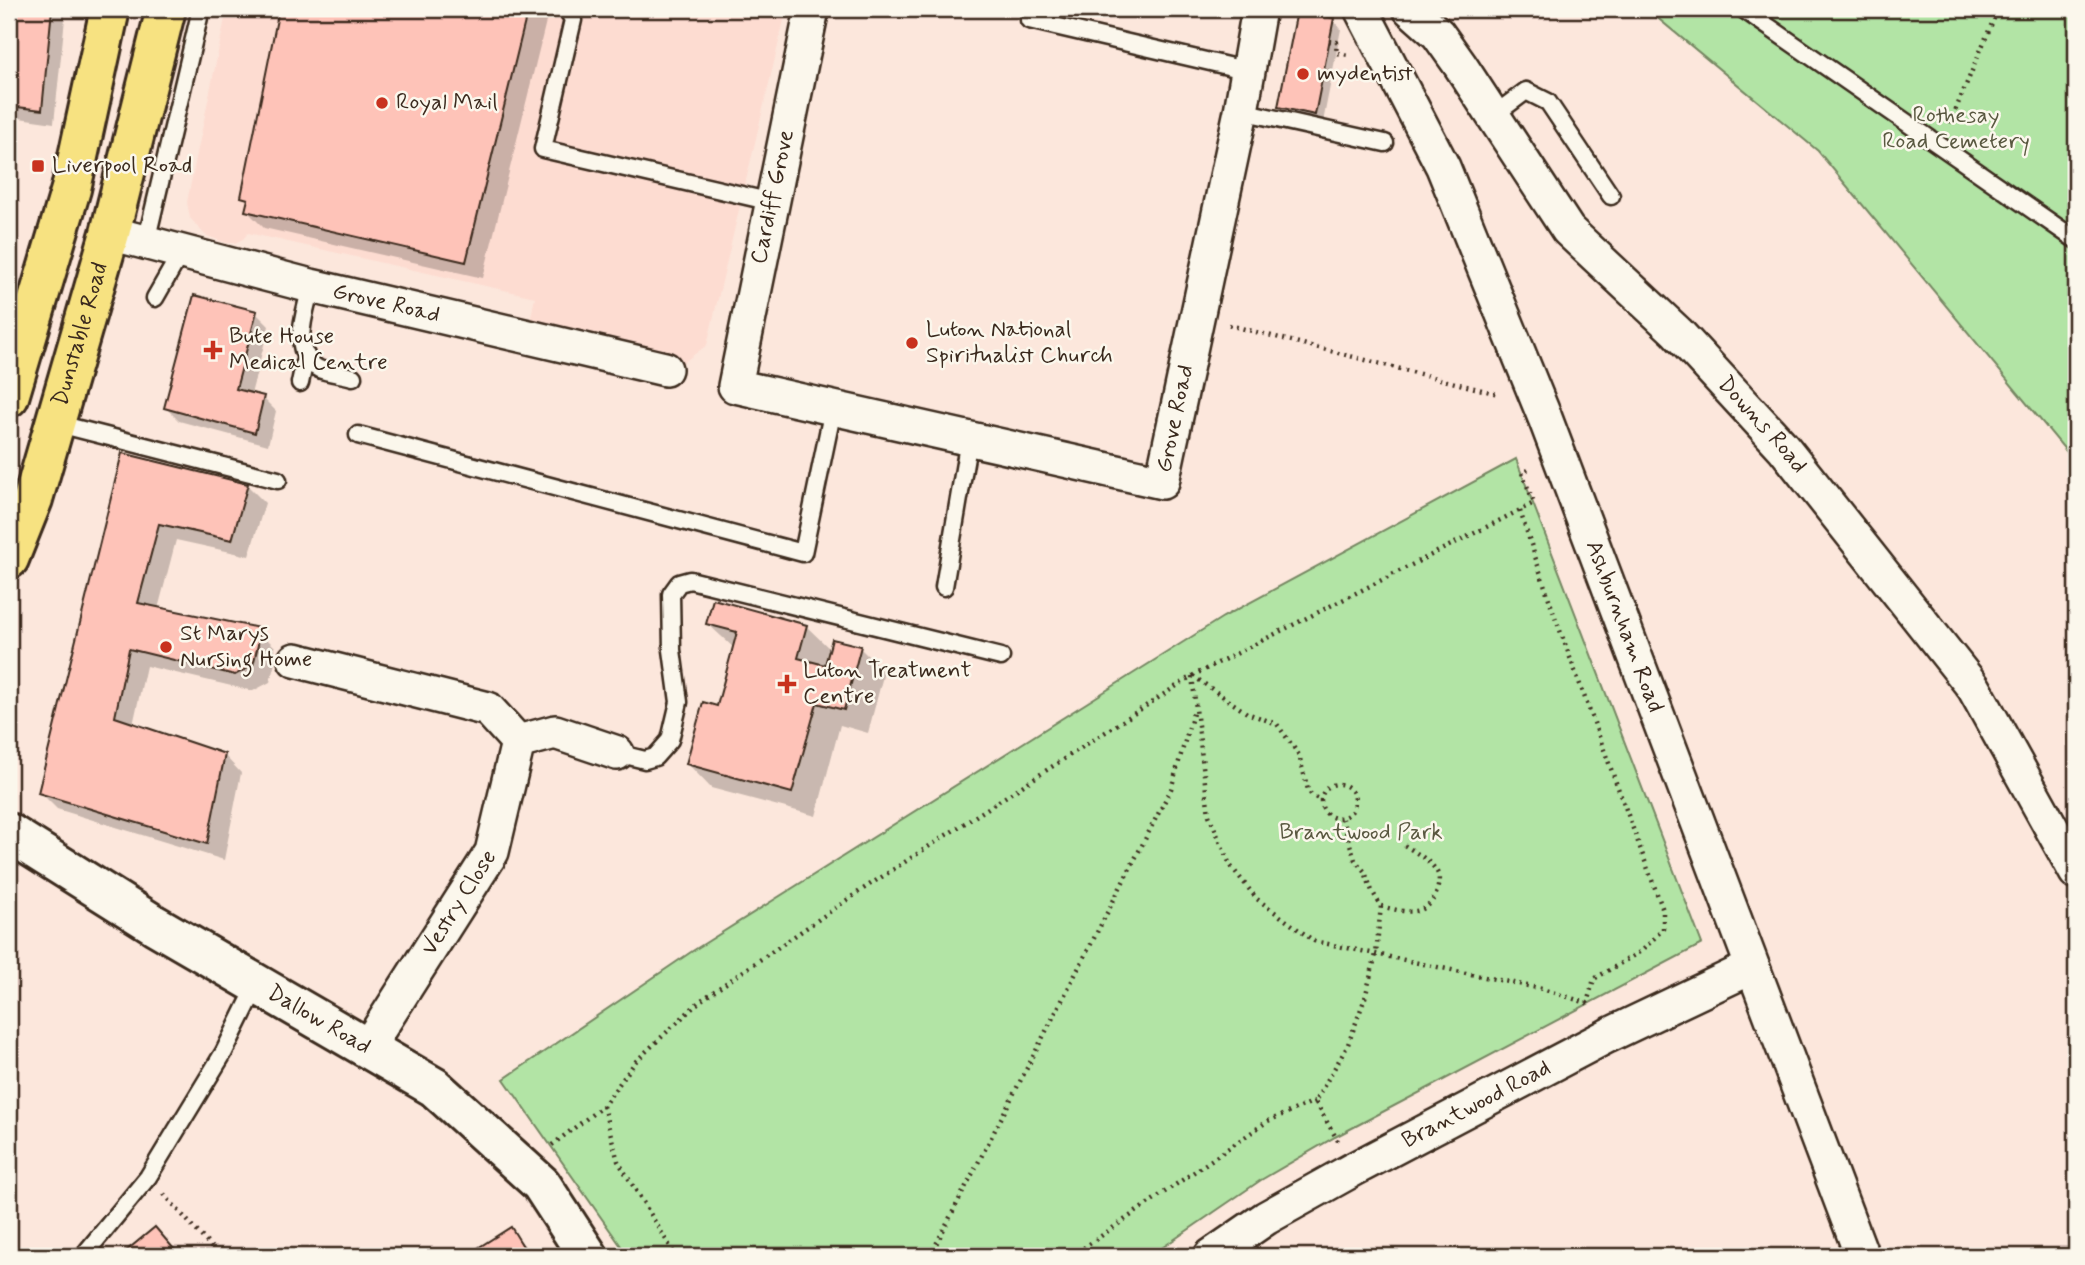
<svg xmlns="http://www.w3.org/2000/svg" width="2085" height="1265" font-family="Mynerve,sans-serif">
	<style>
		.built { fill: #fddcd1 }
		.green { fill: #b2e4a5; stroke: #768762; stroke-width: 2 }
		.shadow { fill: #0003 }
		.building { fill: #fec3b8; stroke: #3b2a1e; stroke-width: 2 }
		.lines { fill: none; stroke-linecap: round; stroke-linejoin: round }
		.lane-casing { stroke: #3b2a1e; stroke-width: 21 }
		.street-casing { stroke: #3b2a1e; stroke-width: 38 }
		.secondary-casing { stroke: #3b2a1e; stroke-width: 44 }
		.highway-casing { stroke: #3b2a1e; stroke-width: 44 }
		.path { stroke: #3b2a1e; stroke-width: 4.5; stroke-dasharray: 2 5; stroke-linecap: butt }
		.lane { stroke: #fbf7ec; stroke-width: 16 }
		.street { stroke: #fbf7ec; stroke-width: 33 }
		.secondary { stroke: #fbf7ec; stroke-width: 38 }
		.highway { stroke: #f7e281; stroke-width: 38 }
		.poi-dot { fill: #c8321e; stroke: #fbf7ec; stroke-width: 2.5 }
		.labels { text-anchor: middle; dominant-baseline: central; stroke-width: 5; stroke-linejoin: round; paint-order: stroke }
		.poi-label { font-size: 23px; fill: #3b2a1e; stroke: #fbf7ec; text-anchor: start }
		.park-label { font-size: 23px; fill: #595840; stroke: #fbf7ec }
		.street-label { font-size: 23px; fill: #3b2a1e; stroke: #fbf7ec }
	</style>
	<rect width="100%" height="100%" fill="#fce7dc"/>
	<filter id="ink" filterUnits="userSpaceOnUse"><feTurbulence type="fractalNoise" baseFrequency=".0143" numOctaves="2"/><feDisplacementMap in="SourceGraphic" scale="14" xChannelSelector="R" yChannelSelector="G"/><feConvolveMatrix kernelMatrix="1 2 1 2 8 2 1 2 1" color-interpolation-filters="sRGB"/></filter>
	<g filter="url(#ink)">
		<path class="built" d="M227,9H758L785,16L707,345L680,365L529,327L535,297L248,233L243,239L235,243H226L205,235L190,218L187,202Z"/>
		<path class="green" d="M1651,9H2076V463L1818,151L1654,15Z
			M1516,459L1702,944L1335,1137L1261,1180L1150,1256H628L504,1079L691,952L1223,617Z"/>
		<path class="shadow" d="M11,9H66L54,123L19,118L9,217V37Z
			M281,9H549L483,278L264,228L247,211L249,202L243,196Z
			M1333,20L1341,29L1323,122L1288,116L1280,107Z
			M256,313L269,326L251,394L263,398L276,411L268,445L179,421L166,408Z
			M123,455L248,486L265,503L249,556L176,540L158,609L258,630L275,647V663L270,682L253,691L146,666L133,725L224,755L241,773L224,860L57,809L40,792Z
			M708,624L806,626L831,650L860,648L884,672L868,733L840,725L816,816L711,788L688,764L718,708L734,648Z
			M511,1230L534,1256H474L473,1254Z"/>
		<path class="building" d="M10,9H52L42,110L9,106Z
			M279,9H528L466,262L245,211L248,199L241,197Z
			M1297,11L1334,18L1315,115L1278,107Z
			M194,295L257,311L236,389L264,396L255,433L164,408Z
			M122,453L248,484L232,540L159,524L138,603L259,628L258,645L253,665L235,675L129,649L115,717L225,754L207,844L38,793Z
			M713,599L807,625L798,658L825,665L832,639L861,646L844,710L817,703L792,793L686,764L703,702L717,706L737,632L706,624Z
			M155,1227L180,1256H120Z
			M511,1227L529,1256H472L470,1253Z"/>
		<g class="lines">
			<g class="lane-casing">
				<path id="lane" d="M567,9L573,20L543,149L772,202
					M1743,9L2076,240
					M1029,20L1249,71
					M1241,111L1385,143
					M1494,115L1526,91L1548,102L1611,196
					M146,242L201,9
					M311,286C306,311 288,353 319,369C329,373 342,374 353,377
					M155,298L182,251
					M300,383L306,355
					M55,423L278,480
					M358,435L803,553L833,409
					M944,587L969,439
					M617,753L645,760L655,757L670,740L679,702L672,650L671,594L679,583L690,580L1001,657
					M83,1256L148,1177L224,1052L257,985"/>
			</g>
			<g class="street-casing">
				<g id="street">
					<path id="s1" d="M812,9L735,386L1162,482L1241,111L1259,9"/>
					<path id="s2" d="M1361,9L1443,167L1545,418L1862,1256"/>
					<path id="s3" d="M1410,9L1438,34L1460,65L1568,230L1677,332L1783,447L1974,688L2076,872"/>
					<path id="s4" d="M110,233L311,286L665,369"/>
					<path d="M9,318L26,344"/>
					<path d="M295,660L488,709L518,742"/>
					<path id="s5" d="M367,1048L492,852L518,742L555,732L617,753"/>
					<path id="s6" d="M1211,1256L1266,1218L1354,1169L1607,1036L1752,967"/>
				</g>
			</g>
			<g class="secondary-casing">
				<g id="secondary">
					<path id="s7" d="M9,833L155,925L434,1087L541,1184L588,1256"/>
				</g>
			</g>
			<g class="highway-casing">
				<g id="highway">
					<path d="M9,397L71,189L110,9"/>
					<path id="s8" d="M9,559L33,499L110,233L166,9"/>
				</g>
			</g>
			<path class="path" d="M1329,41L1337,42L1336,53L1349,55
				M1950,123L1998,9
				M1229,325L1498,394
				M1520,511L1554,614L1663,910V929L1643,950L1594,979L1587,1003
				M1192,676L1209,815L1230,865L1257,899L1314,941L1542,989L1587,1003L1590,1007
				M1193,676L1247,713L1277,724L1299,755L1308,790L1312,796L1321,800
				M1321 801a17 17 0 1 1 34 0a17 17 0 1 1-34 0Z
				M1381,906C1403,912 1428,919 1437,891C1438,886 1440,879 1438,874C1432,861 1415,852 1404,845
				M603,1106L618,1161L676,1256
				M1338,1141L1315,1101L1347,1047L1365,998L1376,954L1381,906L1372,891L1365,872L1355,860L1342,819
				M552,1145L603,1106L636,1061L700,1001L860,891L1192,676L1534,503L1522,473L1530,468
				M164,1194L219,1256
				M930,1256L1171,789L1194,710
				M1072,1256L1268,1121L1315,1101"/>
			<use href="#lane" class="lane"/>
			<use href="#street" class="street"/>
			<use href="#secondary" class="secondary"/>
			<use href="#highway" class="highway"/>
		</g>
	</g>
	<g class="poi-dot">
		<circle cx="1303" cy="74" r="7"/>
		<circle cx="382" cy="103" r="7"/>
		<rect x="31" y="159" width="14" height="14" rx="3.5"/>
		<circle cx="912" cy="343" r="7"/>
		<path d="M209.5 339.5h7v7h7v7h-7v7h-7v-7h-7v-7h7z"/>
		<circle cx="166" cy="647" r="7"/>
		<path d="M783.5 673.5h7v7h7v7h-7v7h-7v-7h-7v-7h7z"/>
	</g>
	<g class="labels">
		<g class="poi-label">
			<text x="1317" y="74">mydentist</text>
			<text x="396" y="103">Royal Mail</text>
			<text x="52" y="166">Liverpool Road</text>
			<text x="926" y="330">Luton National<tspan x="926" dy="26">Spiritualist Church</tspan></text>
			<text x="229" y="337">Bute House<tspan x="229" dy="26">Medical Centre</tspan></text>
			<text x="180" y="634">St Marys<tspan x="180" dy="26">Nursing Home</tspan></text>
			<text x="803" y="671">Luton Treatment<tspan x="803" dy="26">Centre</tspan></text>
		</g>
		<g class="park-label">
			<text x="1956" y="116">Rothesay<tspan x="1956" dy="26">Road Cemetery</tspan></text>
			<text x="1361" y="833">Brantwood Park</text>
		</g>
		<g class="street-label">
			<text transform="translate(773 197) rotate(-78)">Cardiff Grove</text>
			<text stroke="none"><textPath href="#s4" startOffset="285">Grove Road</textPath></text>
			<text stroke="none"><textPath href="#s8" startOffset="236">Dunstable Road</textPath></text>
			<text stroke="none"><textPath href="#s1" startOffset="887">Grove Road</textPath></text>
			<text stroke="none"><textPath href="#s3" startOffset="548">Downs Road</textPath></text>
			<text stroke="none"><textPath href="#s2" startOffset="672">Ashburnham Road</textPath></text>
			<text stroke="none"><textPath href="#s5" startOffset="172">Vestry Close</textPath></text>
			<text stroke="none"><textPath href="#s7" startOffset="362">Dallow Road</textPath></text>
			<text stroke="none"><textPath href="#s6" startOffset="306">Brantwood Road</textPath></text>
		</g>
	</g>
	<rect width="2085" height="1265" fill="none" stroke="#fbf7ec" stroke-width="35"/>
	<rect x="18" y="18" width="2050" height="1230" fill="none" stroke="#3b2a1e" stroke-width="2.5" filter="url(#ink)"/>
</svg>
